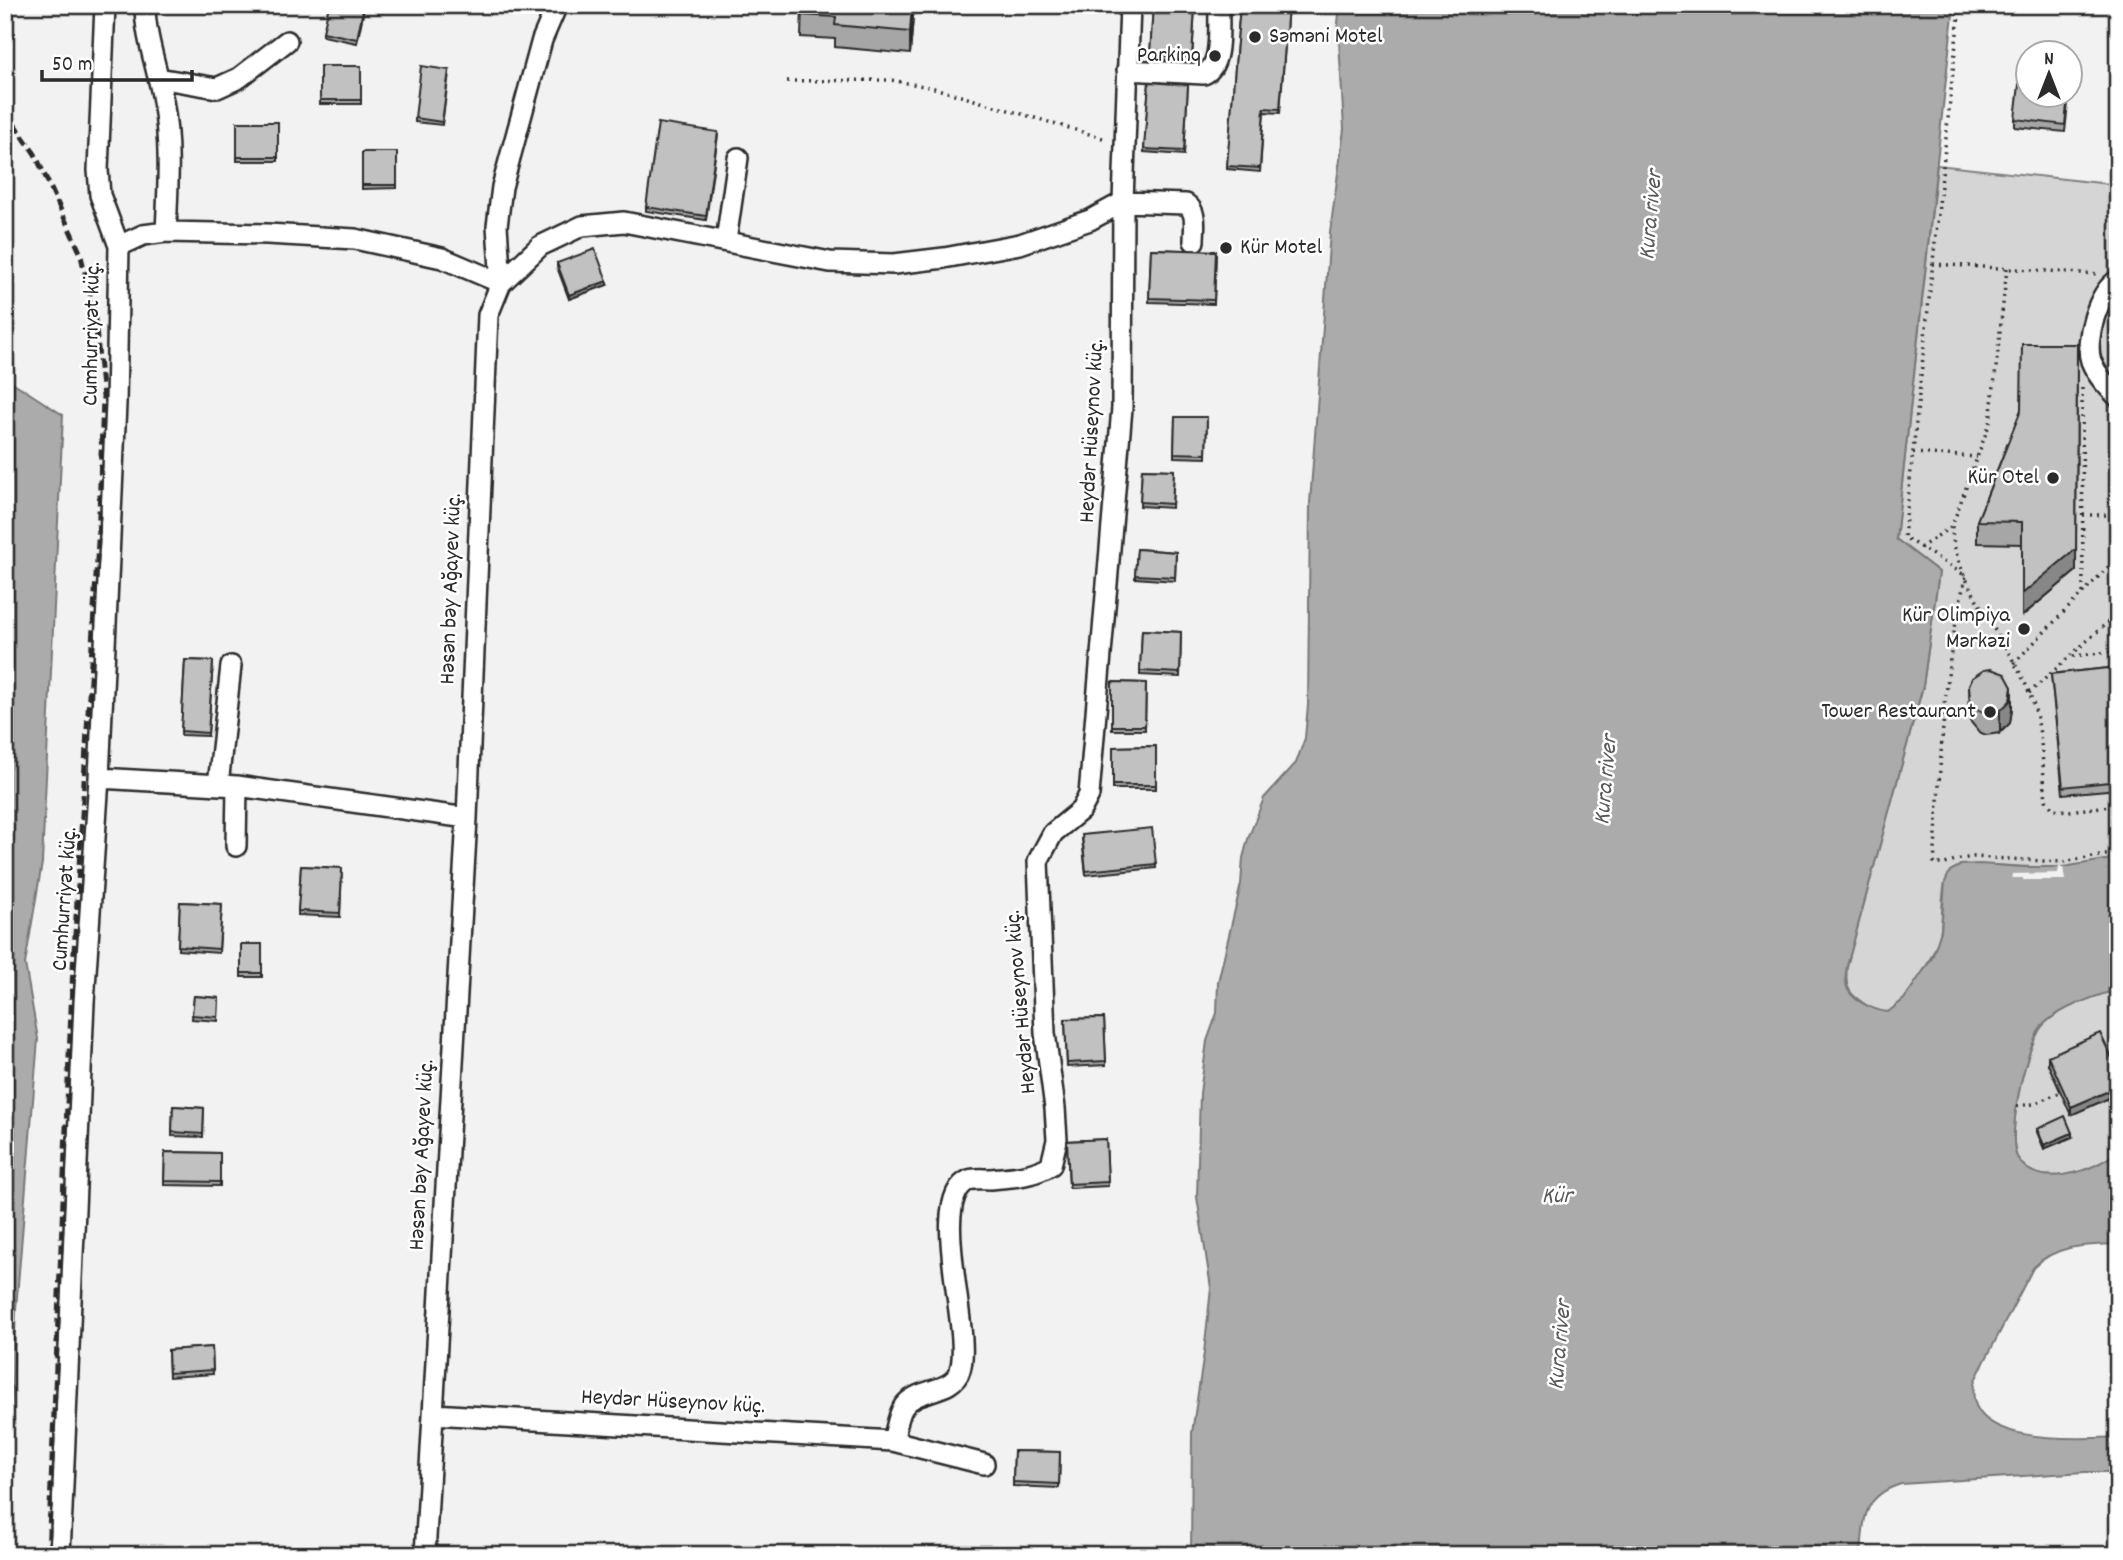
<svg xmlns="http://www.w3.org/2000/svg" width="2123" height="1560" font-family="Dekko,sans-serif">
	<style>
		.green { fill: #d5d5d5; stroke: #808080; stroke-width: 2 }
		.water { fill: #ababab; stroke: #787878; stroke-width: 2 }
		.pier { fill: #f2f2f2 }
		.lines { fill: none; stroke-linecap: round; stroke-linejoin: round }
		.minor-casing { stroke: #2b2b2b; stroke-width: 24 }
		.path { stroke: #2b2b2b; stroke-width: 3.5; stroke-dasharray: 2 5; stroke-linecap: butt }
		.minor { stroke: #fff; stroke-width: 19 }
		.rail { stroke: #2b2b2b; stroke-width: 5; stroke-dasharray: 10 5; stroke-linecap: butt }
		.wall { fill: #a6a6a6; stroke: #2b2b2b; stroke-width: 2 }
		.shaded-wall { fill: #878787; stroke: #2b2b2b; stroke-width: 2 }
		.building { fill: #c1c1c1; stroke: #2b2b2b; stroke-width: 2 }
		.poi-dot { fill: #2b2b2b; stroke: #fff; stroke-width: 2.5 }
		.labels { text-anchor: middle; dominant-baseline: central; stroke-width: 5; stroke-linejoin: round; paint-order: stroke }
		.poi-label { font-size: 23px; fill: #2b2b2b; stroke: #fff; text-anchor: end }
		.street-label { font-size: 23px; fill: #2b2b2b; stroke: #fff }
		.water-label { font-size: 24px; font-style: italic; fill: #585858; stroke: #fff }
	</style>
	<rect width="100%" height="100%" fill="#f2f2f2"/>
	<filter id="ink" filterUnits="userSpaceOnUse"><feTurbulence type="fractalNoise" baseFrequency=".0143" numOctaves="2"/><feDisplacementMap in="SourceGraphic" scale="14" xChannelSelector="R" yChannelSelector="G"/><feConvolveMatrix kernelMatrix="1 2 1 2 8 2 1 2 1" color-interpolation-filters="sRGB"/></filter>
	<g filter="url(#ink)">
		<path class="green" d="M1937,165L2118,185V858C2100,861 2082,866 2064,867C2029,869 1995,863 1960,865C1956,870 1949,875 1946,881C1941,889 1943,922 1940,934C1937,951 1905,1009 1887,1012C1878,1013 1865,1005 1858,999C1845,990 1846,980 1847,966L1923,686L1939,572L1896,539Z
			M2118,989V1151C2095,1171 2036,1192 2017,1157C2006,1135 2026,1040 2045,1023C2064,1006 2094,997 2118,989Z"/>
		<path class="water" d="M1340,5H1954L1896,539L1939,572L1923,686L1847,966C1846,971 1845,979 1846,984C1849,1000 1873,1010 1888,1012L1904,999L1932,958L1941,931L1945,882L1950,871L1961,865L1980,864L2023,867H2063L2118,858V989C2094,997 2064,1006 2045,1023C2026,1040 2006,1135 2017,1157C2036,1192 2095,1171 2118,1151V1244C2087,1245 2056,1244 2033,1268L1975,1380C1958,1447 2078,1439 2118,1437V1472H2085L1901,1484C1862,1496 1864,1519 1861,1555H1191L1192,1433L1204,1353L1211,1288L1197,1197L1200,1093L1207,1041L1217,1013L1218,982L1241,884L1243,858L1248,839L1264,798L1296,763L1305,738L1308,705L1310,503L1330,232L1344,129L1338,23Z
			M6,378L63,415L42,863L25,964L38,1039L16,1309L5,1555Z"/>
		<path class="pier" d="M2059,867H2063L2065,880H2023V878H2012V874L2058,873Z"/>
		<g class="lines">
			<g class="minor-casing">
				<path id="minor" d="M145,5C145,38 158,69 163,101C171,145 168,188 166,232
					M1127,70L1204,74C1223,65 1218,28 1219,10
					M158,78L217,88L239,78L287,41
					M1123,202L1186,204C1198,212 1194,228 1194,241
					M726,241L738,158
					M119,246L143,235L166,232L267,234L355,239L442,258L501,283L497,226L502,187L542,40L557,5
					M2118,280C2098,292 2084,340 2091,361C2097,376 2107,386 2118,397
					M99,778L237,786L467,818
					M218,785L231,666
					M236,846L237,786
					M433,1414L893,1441C896,1431 898,1414 904,1406C918,1387 953,1394 960,1370C973,1331 926,1199 969,1180C974,1178 983,1179 990,1179C1012,1177 1031,1177 1051,1165L1057,1140L1055,1108L1045,1033L1038,861L1053,833L1081,810L1089,795L1122,408L1123,202L1130,5
					M893,1441L984,1464
					M60,1555L84,1002L99,778L116,404L119,246L100,195L98,170L105,5
					M425,1555L467,818L488,315L501,283L540,246L582,226L624,222L830,262L894,264L944,258L1020,244L1090,220L1123,202"/>
			</g>
			<path class="path" d="M1960,5L1904,537L1966,576C1942,670 1941,768 1934,864H1945L1955,860L1973,857L2062,862L2118,853
				M787,81L891,80L934,88L1106,139
				M1933,264L2098,274
				M2007,268L1990,422L1952,526C1952,579 2009,643 2029,692C2043,725 2042,765 2046,800L2053,809L2069,811L2118,805
				M1913,453L1977,457
				M2083,515H2118
				M1920,548L1952,526
				M2083,593L2082,388L2085,386
				M2073,656L2118,651
				M2014,663L2118,557
				M2029,693L2118,613
				M2017,1106L2033,1104L2061,1092"/>
			<use href="#minor" class="minor"/>
			<path class="rail" d="M5,111L35,154L80,252L94,310L103,397L98,542L72,986L48,1555"/>
		</g>
		<path class="wall" d="M365,5L357,43L323,36V32Z
			M787,5H914L910,54L835,47V39L801,37L802,7Z
			M1153,5H1195L1192,61L1150,59Z
			M1240,5H1288L1280,113L1264,112L1260,172L1227,169Z
			M320,66H361V104H320Z
			M449,73L442,125L415,122V118Z
			M1149,82L1188,85L1184,155L1144,152Z
			M2069,94L2065,132L2015,127V119Z
			M237,122H278V161H237Z
			M718,135L706,220L646,211V207Z
			M362,152H397V188L362,189Z
			M1151,249L1216,251L1214,304L1149,302Z
			M557,263L607,285L569,299L557,267Z
			M2021,410L2076,571L2022,616V544L1977,543V521Z
			M1175,417H1207L1206,458L1174,457Z
			M1142,469L1174,470L1172,508L1140,506Z
			M1137,549L1176,552L1175,581L1135,578Z
			M1142,630L1181,632L1180,677L1140,675Z
			M185,660L213,661L208,736L181,735Z
			M2118,667V789L2063,794L2051,674Z
			M1112,682L1146,683L1145,730H1112Z
			M1969,685L2012,709L2010,723L2000,733L1986,735L1979,732L1970,721Z
			M1156,746V789H1113V747Z
			M1082,839L1156,864V868L1086,875Z
			M301,866L342,868L340,917L298,915Z
			M180,902L222,904L219,953L178,950Z
			M241,944H262V977H241Z
			M194,996L219,998L218,1021L192,1019Z
			M1104,1018L1106,1065L1067,1067L1065,1019Z
			M2048,1056L2118,1071V1094L2071,1115L2048,1064Z
			M173,1106L204,1108L203,1137L172,1136Z
			M2037,1129L2072,1137L2044,1149L2037,1132Z
			M1106,1139L1108,1186L1069,1188L1067,1141Z
			M165,1152L220,1153V1186L164,1185Z
			M212,1347L213,1374L169,1377L168,1350Z
			M1014,1451L1060,1452L1059,1488L1013,1486Z"/>
		<path class="shaded-wall" d="M912,5H914L910,54V32Z
			M607,281V285L569,299V295Z
			M2077,344L2076,571L2022,616V594Z
			M2012,687V709L2010,723L2000,733V711Z
			M2118,1087V1094L2071,1115V1107Z
			M2072,1133V1137L2044,1149V1145Z"/>
		<path class="building" d="M329,5H364L357,39L323,32Z
			M802,5H912L910,32L835,25L836,17L801,15Z
			M1153,5H1195L1192,58L1150,55Z
			M1240,5H1288L1280,109L1264,108L1260,168L1227,166Z
			M2022,59L2028,60V94H2068L2065,125L2015,119Z
			M320,66H361V100H320Z
			M421,66L449,70L442,122L415,118Z
			M1149,82L1188,85L1184,151L1144,149Z
			M237,122H278V157H237Z
			M658,123L718,132L706,216L646,207Z
			M362,152H397V185H362Z
			M595,249L607,281L569,295L557,263Z
			M1151,249L1216,251L1214,300L1149,298Z
			M2022,344H2077L2076,549L2022,594V522L1977,521L2021,410Z
			M1175,417H1207L1206,454L1174,453Z
			M1142,469L1174,470L1172,504L1140,502Z
			M1137,549L1176,552L1175,577L1135,575Z
			M1142,630L1181,632L1180,673L1140,671Z
			M185,660L213,661L208,733L181,731Z
			M2118,667V781L2063,787L2051,674Z
			M1991,669L2005,674L2012,687L2010,701L2000,711L1986,713L1979,710L1970,699L1969,685L1972,678L1984,670Z
			M1112,682L1146,683L1145,726H1112Z
			M1156,746V785H1113V747Z
			M1152,828L1156,864L1086,871L1082,835Z
			M301,866L342,868L340,913L298,911Z
			M180,902L222,904L219,949L178,946Z
			M241,944H262V973H241Z
			M194,996L219,998L218,1017L192,1015Z
			M1104,1018L1106,1061L1067,1063L1065,1019Z
			M2100,1033L2118,1071V1087L2071,1107L2048,1056Z
			M173,1106L204,1108L203,1134L172,1132Z
			M2065,1116L2072,1133L2044,1145L2037,1129Z
			M1106,1139L1108,1182L1069,1184L1067,1141Z
			M165,1152L220,1153V1182L164,1181Z
			M212,1347L213,1370L169,1373L168,1350Z
			M1014,1451L1060,1452L1059,1484L1013,1482Z"/>
	</g>
	<g class="poi-dot">
		<circle cx="1255" cy="37" r="7"/>
		<circle cx="1215" cy="56" r="7"/>
		<circle cx="1226" cy="248" r="7"/>
		<circle cx="2053" cy="478" r="7"/>
		<circle cx="2024" cy="629" r="7"/>
		<circle cx="1990" cy="712" r="7"/>
	</g>
	<g class="labels">
		<g class="poi-label">
			<text x="1269" y="37" text-anchor="start">Səməni Motel</text>
			<text x="1201" y="56">Parkinq</text>
			<text x="1240" y="248" text-anchor="start">Kür Motel</text>
			<text x="2039" y="478">Kür Otel</text>
			<text x="2010" y="616">Kür Olimpiya<tspan x="2010" dy="26">Mərkəzi</tspan></text>
			<text x="1976" y="712">Tower Restaurant</text>
		</g>
		<g class="street-label">
			<text transform="translate(93 334) rotate(-89)">Cumhurriyət küç.</text>
			<text transform="translate(1093 431) rotate(-87)">Heydər Hüseynov küç.</text>
			<text transform="translate(452 589) rotate(-88)">Həsən bəy Ağayev küç.</text>
			<text transform="translate(66 899) rotate(-86)">Cumhurriyət küç.</text>
			<text transform="translate(1022 1002) rotate(-95)">Heydər Hüseynov küç.</text>
			<text transform="translate(423 1155) rotate(-87)">Həsən bəy Ağayev küç.</text>
			<text transform="translate(673 1403) rotate(3)">Heydər Hüseynov küç.</text>
		</g>
		<g class="water-label">
			<text transform="translate(1652 215) rotate(-85)">Kura river</text>
			<text transform="translate(1607 780) rotate(-85)">Kura river</text>
			<text x="1557" y="1197">Kür</text>
			<text transform="translate(1561 1345) rotate(-85)">Kura river</text>
		</g>
	</g>
	<rect width="2123" height="1560" fill="none" stroke="#fff" stroke-width="28"/>
	<rect x="14" y="14" width="2095" height="1532" fill="none" stroke="#2b2b2b" stroke-width="2.5" filter="url(#ink)"/>
	<g transform="translate(2049 74)"><circle r="33" fill="#ffffff" stroke="#aaaaaa" stroke-width="2"/>
	<path d="M0-5L12 26L0 18L-12 26Z" fill="#2b2b2b"/>
	<text y="-10" font-size="19" font-weight="bold" text-anchor="middle" fill="#2b2b2b">N</text>
	</g>
	<path d="M42 70v10h150v-10" fill="none" stroke="#2b2b2b" stroke-width="3.5"/>
	<text x="52" y="70" font-size="21" fill="#2b2b2b" stroke="#ffffff" stroke-width="5" paint-order="stroke">50 m</text>
</svg>
